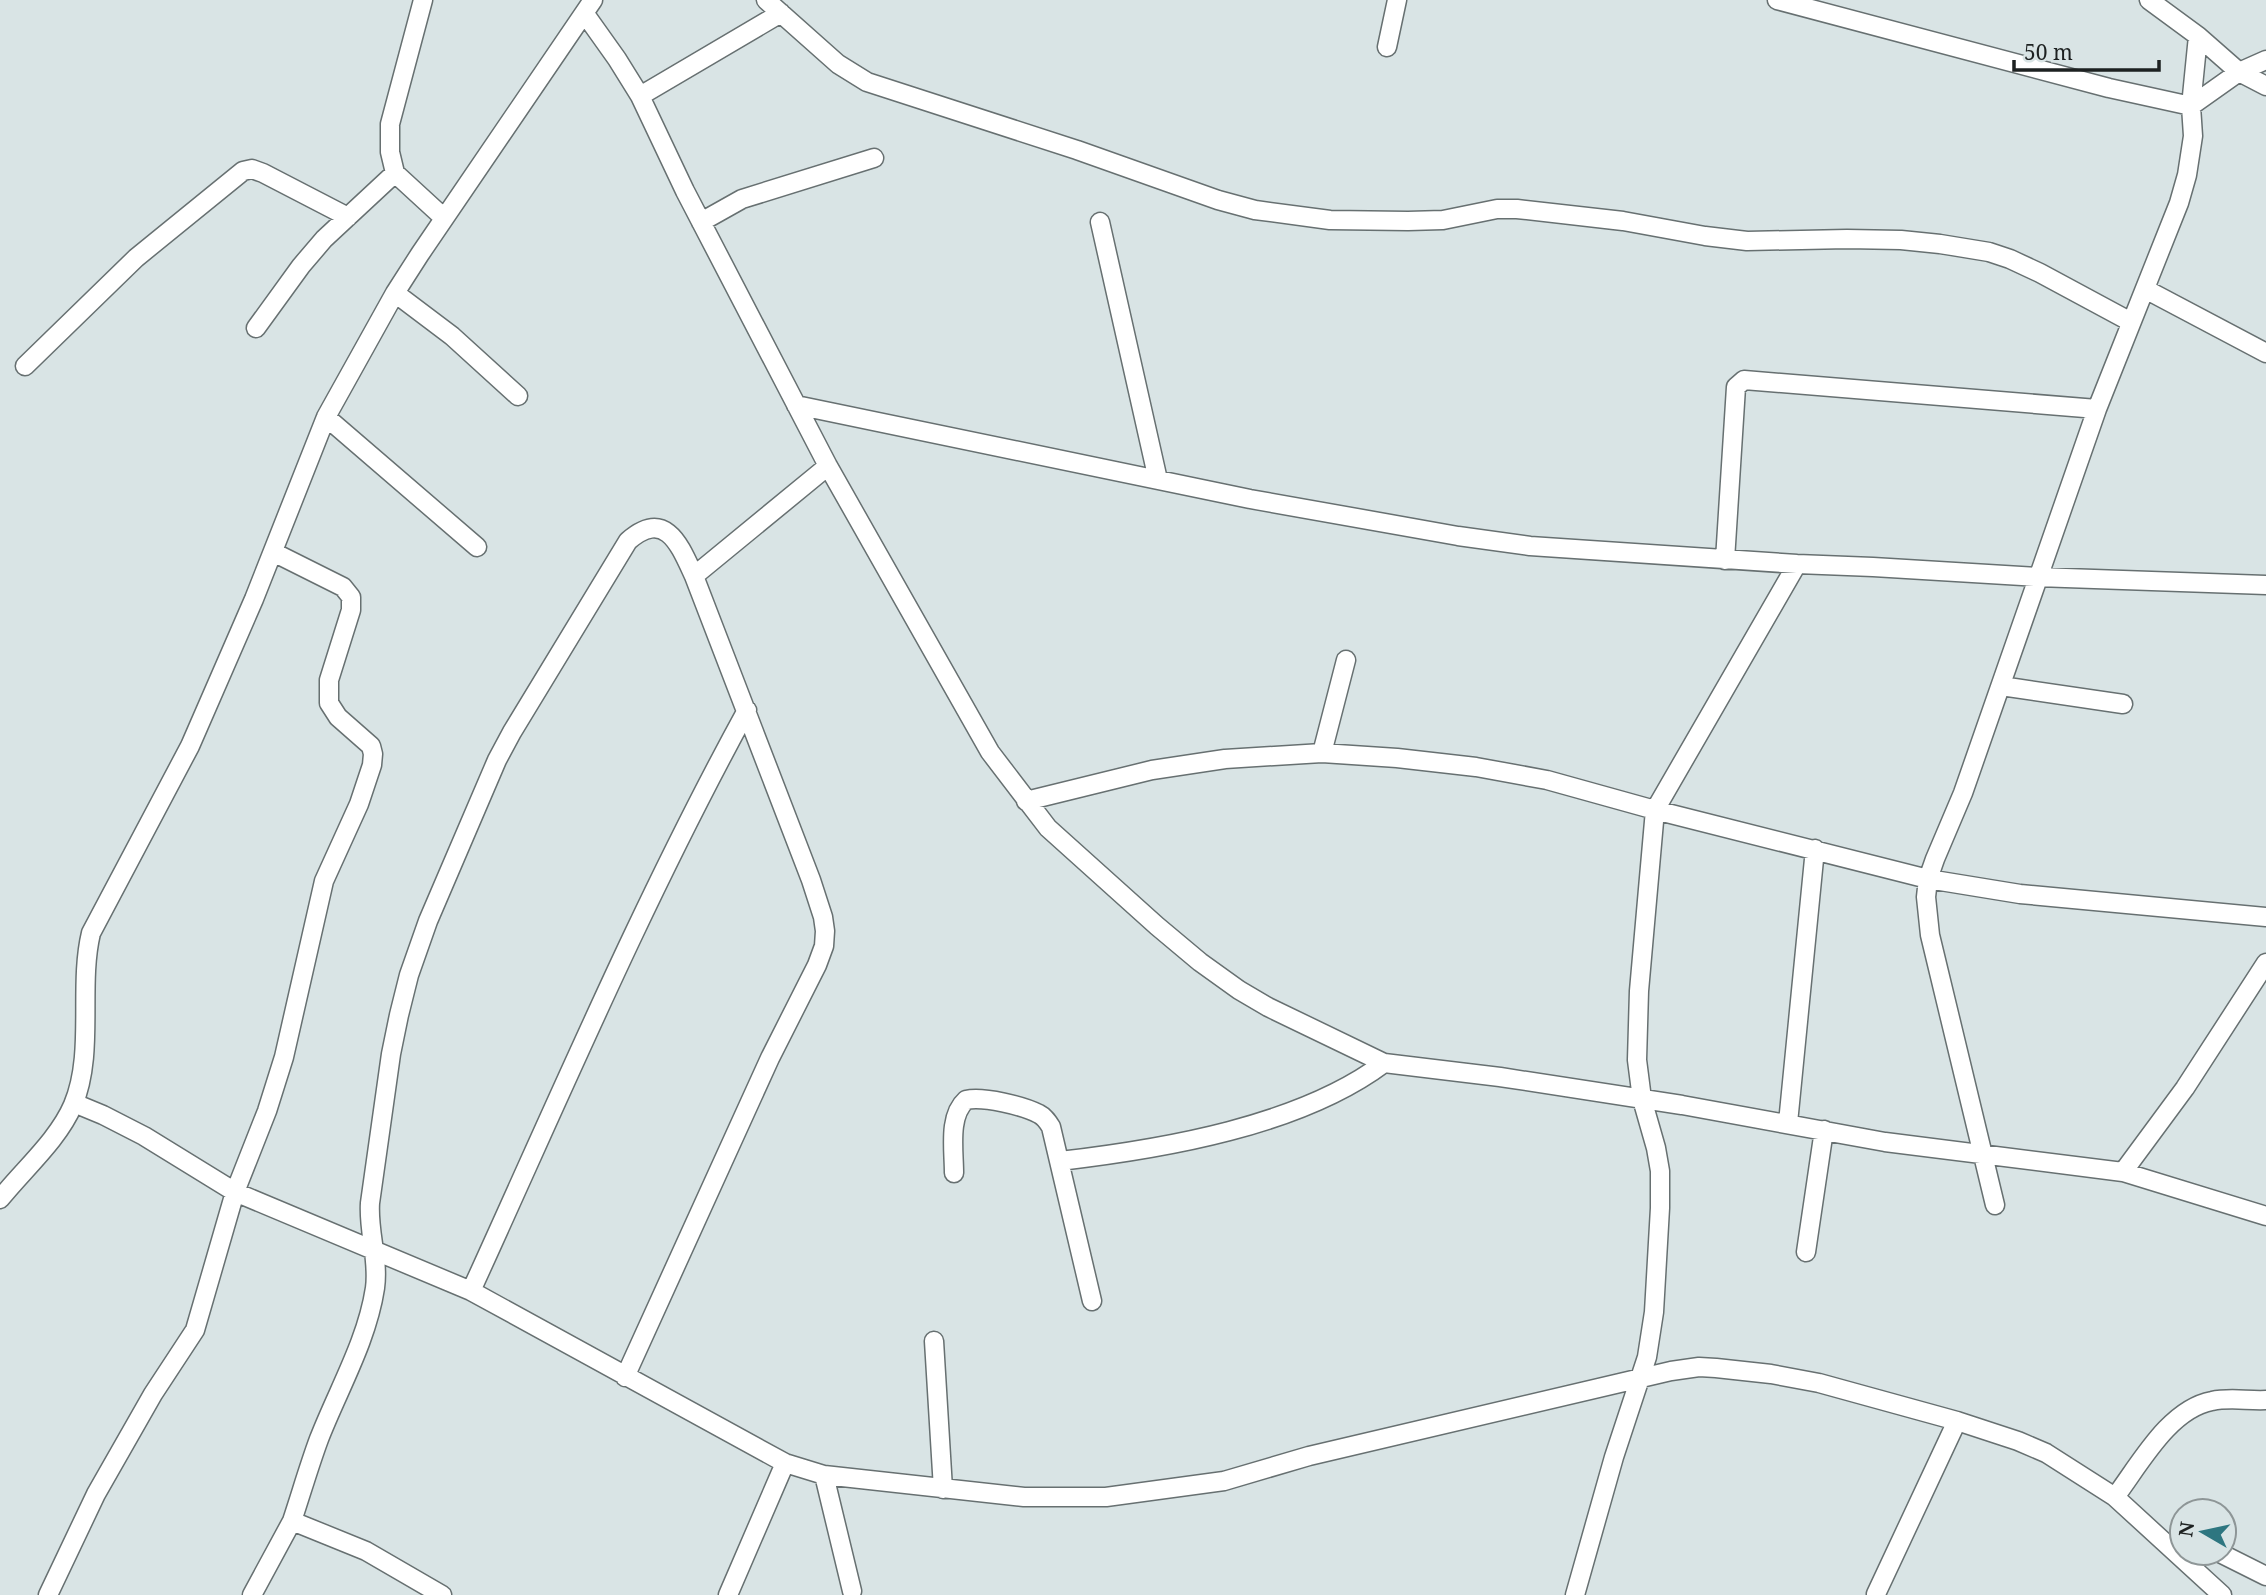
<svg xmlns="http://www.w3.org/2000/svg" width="2266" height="1595" font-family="'Noto Serif',serif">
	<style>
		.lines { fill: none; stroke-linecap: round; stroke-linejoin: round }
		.street-casing { stroke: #677071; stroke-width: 21 }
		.street { stroke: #fff; stroke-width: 18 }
	</style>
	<rect width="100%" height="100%" fill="#d9e4e5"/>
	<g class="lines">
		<g class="street-casing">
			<path id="street" d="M423,0L390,124V152L395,173L444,218
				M766,0L838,64L867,82L1077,150L1218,200L1255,210L1330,220L1408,221L1443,220L1497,209H1517L1623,221L1705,236L1747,241L1847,239L1901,240L1940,244L1989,252L2010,259L2040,273L2131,322
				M1777,0L2109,88L2191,106L2239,72L2266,60
				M2149,0L2198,36L2239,72L2266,86
				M585,14L617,59L640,96L685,191L828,466L990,752L1048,828L1157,926L1200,962L1239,990L1268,1007L1384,1063L1500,1077L1682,1105L1885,1142L2123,1172L2266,1216
				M1387,47L1397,0
				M640,96L781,13
				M701,222L742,199L874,158
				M1100,222L1158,480
				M2145,289L2266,353
				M395,293L452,336L518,396
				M256,328L301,266L324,239L395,173
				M25,366L136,258L243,171L252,169L263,173L348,217
				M796,405L1250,499L1458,536L1530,546L1797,564L1873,567L2037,577L2266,585
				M326,417L477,547
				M1725,560L1736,387L1744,380L2097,409
				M694,576L828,466
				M2001,686L2123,704
				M1322,753L1346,660
				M1026,801L1152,770L1225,759L1322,753L1397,758L1476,767L1547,780L1655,810L1928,879L2020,894L2266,917
				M74,1103L103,1115L144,1136L235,1192L471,1291L785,1463L824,1475L1024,1497H1106L1224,1481L1309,1456L1671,1371L1699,1367L1716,1368L1771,1374L1819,1383L1957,1421L2018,1441L2046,1453L2115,1497L2222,1595
				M1788,1123L1815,849
				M1060,1161C1163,1149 1300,1126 1384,1063
				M2123,1172L2185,1088L2266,963
				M954,1173C954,1150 948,1116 966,1100C983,1096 1024,1106 1039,1114C1045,1117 1048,1122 1051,1127L1092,1301
				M0,1199C24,1169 58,1140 73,1105C95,1053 78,987 91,933L190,746L254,599L326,417L395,293L420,254L593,0
				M1995,1205L1930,935L1926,897L1928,879L1935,859L1963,793L2097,409L2179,203L2187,175L2193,136L2191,106L2198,36
				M1806,1252L1824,1130
				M471,1291C560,1096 644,898 747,710
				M934,1341L943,1489
				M824,1475L852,1591
				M2115,1497C2140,1464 2169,1409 2212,1401C2230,1397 2248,1401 2266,1400
				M292,1521C301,1494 309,1466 319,1439C338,1390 367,1341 375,1288C379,1259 368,1232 370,1203L391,1054L399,1015L409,975L428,921L497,760L512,732L628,541C666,508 680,546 694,576L811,880L823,917L825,931L824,946L817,965L770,1058L625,1377
				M2220,1553L2266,1576
				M1876,1594L1957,1421
				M48,1595L96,1494L153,1394L195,1330L235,1192L267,1111L284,1057L324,881L359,804L372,765L373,754L371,746L338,717L329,703V680L351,610V597L343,587L273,552
				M252,1595L292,1521L366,1551L442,1595
				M728,1595L785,1463
				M1575,1595L1614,1457L1647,1357L1654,1312L1660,1208V1171L1656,1148L1642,1099L1637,1060L1639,991L1655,810L1797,564"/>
		</g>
		<use href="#street" class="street"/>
	</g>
	<g transform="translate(2203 1532) rotate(279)"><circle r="33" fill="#d9e4e5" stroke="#8e9697" stroke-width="2"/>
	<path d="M0-5L12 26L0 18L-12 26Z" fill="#2e7680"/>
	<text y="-10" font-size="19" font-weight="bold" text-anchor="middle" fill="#1d2121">N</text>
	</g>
	<path d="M2014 60v10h145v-10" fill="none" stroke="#1d2121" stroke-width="3.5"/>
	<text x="2024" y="60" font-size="21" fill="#1d2121" stroke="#d9e4e5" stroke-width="5" paint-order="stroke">50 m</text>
</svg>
